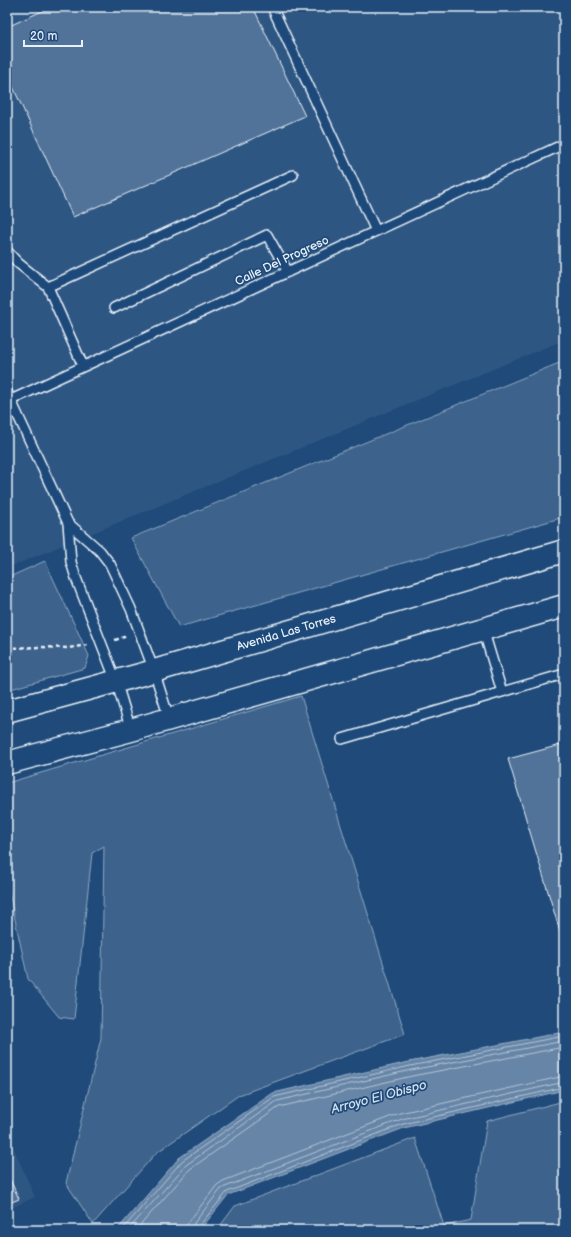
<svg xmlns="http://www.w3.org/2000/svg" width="571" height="1237" font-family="'Balsamiq Sans',sans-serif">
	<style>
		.built { fill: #2e5683 }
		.green { fill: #3c628c; stroke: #92aac2 }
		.water { fill: #6685a7; stroke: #9ab0c7 }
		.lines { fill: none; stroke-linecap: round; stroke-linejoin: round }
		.shore { stroke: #b4c6d8; stroke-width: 1 }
		.building { fill: #517399; stroke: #e8f1f8 }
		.lane-casing { stroke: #e8f1f8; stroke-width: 12 }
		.secondary-casing { stroke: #e8f1f8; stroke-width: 25 }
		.path { stroke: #e8f1f8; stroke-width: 2.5; stroke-dasharray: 4 3; stroke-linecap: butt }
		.lane { stroke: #1f4a7a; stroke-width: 9 }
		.secondary { stroke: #1f4a7a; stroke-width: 22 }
		.labels { text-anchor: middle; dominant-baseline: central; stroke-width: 3.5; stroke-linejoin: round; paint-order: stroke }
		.street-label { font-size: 12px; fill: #e8f1f8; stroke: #1f4a7a }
		.water-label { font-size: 13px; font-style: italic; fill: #d4e1ec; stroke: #1f4a7a }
	</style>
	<rect width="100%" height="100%" fill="#1f4a7a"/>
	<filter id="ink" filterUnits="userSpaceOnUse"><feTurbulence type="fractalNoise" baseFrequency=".025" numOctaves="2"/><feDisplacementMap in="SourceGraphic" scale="8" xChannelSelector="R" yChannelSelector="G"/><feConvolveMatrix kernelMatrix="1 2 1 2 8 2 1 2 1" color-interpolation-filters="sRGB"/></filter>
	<g filter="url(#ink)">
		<path class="built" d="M7,7H564V340L7,568Z
			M7,1133L35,1197L7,1210Z"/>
		<path class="green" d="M564,361V517L179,627L131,538Z
			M45,561L89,656L85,668L7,690V578Z
			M301,696L405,1034L239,1095L156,1153L93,1224L66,1183L101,1038L104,846L92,853L74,1019L59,1017L28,979L9,892L7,888V783Z
			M564,1101V1230H217L235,1206L415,1138L444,1226L471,1220L487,1121Z"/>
		<path class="water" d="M564,1032V1090L404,1128L228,1195L200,1230H117L179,1158L273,1093L409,1062Z"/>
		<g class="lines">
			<path class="shore" d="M122,1230L182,1161L274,1097L410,1066L564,1036
				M128,1230L186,1165L277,1101L411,1070L564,1041
				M136,1230L190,1169L279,1107L412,1076L564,1047
				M186,1230L187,1225L190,1220L217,1185L223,1181L400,1113L564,1076
				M193,1230L194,1223L221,1189L225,1187L402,1119L564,1082
				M198,1230L199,1226L227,1192L403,1124L564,1087"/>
		</g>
		<path class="building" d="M51,7H253L305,116L73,217L7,74V27Z
			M564,744V945L508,759Z
			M7,1173L19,1199L7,1204Z"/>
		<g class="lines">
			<g class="lane-casing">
				<path id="lane" d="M272,7L376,231
					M7,251L18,263L48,287L83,366
					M48,287L293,175
					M114,308L267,235L288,272
					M7,392L68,523L71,562L76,578L116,681L131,730
					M11,400L564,144
					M68,523L100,551L110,564L131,609L154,671L169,718
					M483,629L502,692L564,674
					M342,739L502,692"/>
			</g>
			<g class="secondary-casing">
				<g id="secondary">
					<path id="s1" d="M7,711L154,671L564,551"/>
					<path d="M7,763L131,730L564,606"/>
				</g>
			</g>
			<path class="path" d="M115,640L127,636
				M7,648L41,647L68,648L88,645"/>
			<use href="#lane" class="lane"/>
			<use href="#secondary" class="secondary"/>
		</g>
	</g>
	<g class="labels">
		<g class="street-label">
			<text transform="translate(282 261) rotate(-25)">Calle Del Progreso</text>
			<text stroke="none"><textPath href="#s1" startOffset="290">Avenida Las Torres</textPath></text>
		</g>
		<g class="water-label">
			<text transform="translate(379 1097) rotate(-15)">Arroyo El Obispo</text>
		</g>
	</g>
	<rect width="571" height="1237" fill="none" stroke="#1f4a7a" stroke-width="24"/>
	<rect x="12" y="12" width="547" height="1213" fill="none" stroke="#e8f1f8" stroke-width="1.5" filter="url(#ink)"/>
	<path d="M24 40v6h58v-6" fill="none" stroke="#e8f1f8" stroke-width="2"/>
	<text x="30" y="40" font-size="12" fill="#e8f1f8" stroke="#1f4a7a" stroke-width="3" paint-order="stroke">20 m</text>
</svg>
